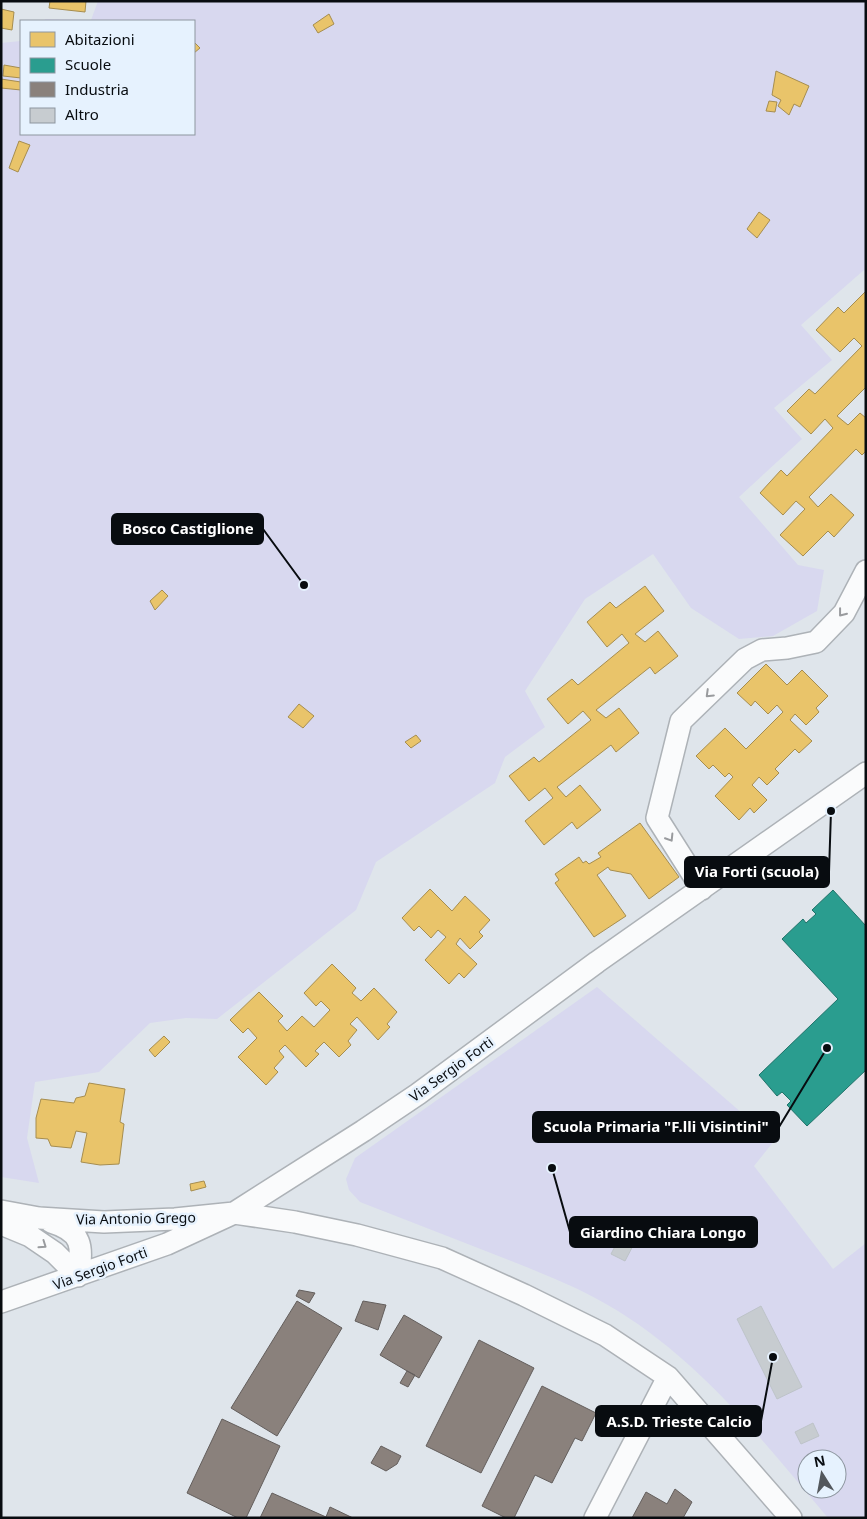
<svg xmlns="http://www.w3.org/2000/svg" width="867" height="1519" font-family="'Noto Sans',sans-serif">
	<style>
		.green { fill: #d8d8ef; fill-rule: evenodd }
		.homes { fill: #e9c46a; stroke: #a68d4f }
		.schools { fill: #2a9d8f; stroke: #207269 }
		.industry { fill: #8a817c; stroke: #635e5c }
		.building { fill: #c7ccd0; stroke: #bdc3c8 }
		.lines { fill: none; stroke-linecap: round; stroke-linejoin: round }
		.street-casing { stroke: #adb2b7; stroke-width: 24 }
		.street { stroke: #fafbfc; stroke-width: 21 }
		.oneway { stroke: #999b9e }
		.labels { text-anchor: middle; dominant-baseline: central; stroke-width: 5; stroke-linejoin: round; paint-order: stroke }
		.street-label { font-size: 14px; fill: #080c10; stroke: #e6f2fe }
		.leader { fill: none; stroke: #080c10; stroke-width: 2 }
		.callout-dot { fill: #080c10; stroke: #e6f2fe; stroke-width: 2 }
		.callout { fill: #080c10; stroke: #080c10; stroke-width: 2 }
		.callout-label { font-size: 15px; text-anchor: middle; font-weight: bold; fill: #fff }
	</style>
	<rect width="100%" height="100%" fill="#dfe5eb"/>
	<path class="green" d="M98,1H866V271L864,270L801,325L832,360L774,408L802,439L739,497L798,565L824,570L817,611L773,636L739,639L691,608L653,554L585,599L525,691L545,727L505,757L495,783L376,862L356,910L217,1019L186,1018L150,1023L99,1072L35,1082L27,1138L39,1183L1,1177V43L21,41V134H194V21H44L45,19L91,20Z
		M597,987L774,1141L754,1166L833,1269L866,1243V1518H828C765,1443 702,1363 618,1311C581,1288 541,1273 501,1257C454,1239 407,1220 360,1202L349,1190L346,1179L355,1158ZM807,1459H837V1489H807Z"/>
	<path class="homes" d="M50,1H86L85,12L49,8Z
		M1,9L14,12L12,30L1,28Z
		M329,14L334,24L318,33L313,25Z
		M194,42L200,48L194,53Z
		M4,65L21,68V78L3,76Z
		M776,71L809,86L800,107L794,104L789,115L778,106L781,100L772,95Z
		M1,79L21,82V90L1,88Z
		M769,101L777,102L775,112L766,111Z
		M19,141L30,145L18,172L9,168Z
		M759,212L770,220L757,238L747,229Z
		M866,291V387L837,416L848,425L860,413L866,418V451L862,455L856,449L809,497L818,507L831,494L854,515L834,537L828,531L803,556L780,535L805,509L796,501L783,515L760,493L781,470L787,476L833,428L825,419L811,434L787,411L809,389L815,394L862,346L854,338L840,352L816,330L838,307L844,313Z
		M645,586L664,611L635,634L645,642L658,631L678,656L655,674L650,667L596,710L606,718L619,708L639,733L616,752L611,745L557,787L566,797L580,785L601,810L577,829L572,822L544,845L525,821L553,798L545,788L529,801L509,776L534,757L539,762L591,720L583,711L568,724L547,699L572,679L578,685L629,643L622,634L607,647L587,622L610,602L616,608Z
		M162,590L168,596L155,610L150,601Z
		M766,664L787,685L802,670L828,696L816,708L819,712L806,725L795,714L790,720L812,741L799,753L795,749L775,769L779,773L767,785L759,777L752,785L767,800L754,813L750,808L739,820L715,796L733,777L729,773L725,777L713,765L709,769L696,756L725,728L746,749L783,712L777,705L768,714L755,701L751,706L737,693Z
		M299,704L314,716L303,728L288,717Z
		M416,735L421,741L411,748L405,742Z
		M640,823L679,877L649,899L631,874L610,870L608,867L597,875L626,916L594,937L555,883L559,880L555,874L579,857L583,863L586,861L589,864L601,857L598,853Z
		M430,889L452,911L465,896L490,920L479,932L483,936L470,949L460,938L456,944L477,964L464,978L459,973L449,984L425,960L446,937L438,930L431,938L419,926L414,931L402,918Z
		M332,964L356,988L352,993L361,1001L374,988L397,1012L387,1024L390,1027L378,1040L357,1017L350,1024L357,1030L348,1041L351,1045L339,1057L324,1042L315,1051L319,1054L306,1067L285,1045L279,1051L284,1057L274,1068L278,1072L266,1085L238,1057L257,1038L248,1028L243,1033L230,1020L259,992L283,1016L278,1021L287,1031L302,1016L314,1027L330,1010L321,1001L316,1006L304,993Z
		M164,1036L170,1042L155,1057L149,1050Z
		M89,1083L125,1089L120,1122L124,1124L119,1164L100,1165L81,1162L87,1133L76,1131L71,1148L51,1146L48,1139L36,1138V1118L41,1099L74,1103L76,1098L85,1096Z
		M204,1181L206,1187L191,1191L190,1184Z"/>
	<path class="schools" d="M833,890L866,926V1070L807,1126L787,1105L791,1101L782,1092L777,1096L759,1075L838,999L782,939L803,919L806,923L816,914L812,910Z"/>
	<path class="industry" d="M299,1290L315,1293L309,1303L296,1296Z
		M297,1301L342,1328L277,1436L231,1408Z
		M363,1301L386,1305L378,1330L355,1321Z
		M404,1315L442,1337L419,1378L380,1355Z
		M479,1340L534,1368L481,1473L426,1446Z
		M407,1371L415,1375L408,1387L400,1383Z
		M542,1386L596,1413L582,1441L575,1438L552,1483L535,1475L514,1518H506L482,1506Z
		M222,1419L280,1446L246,1518H238L187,1493Z
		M381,1446L401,1456L397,1464L386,1471L371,1463Z
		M675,1489L692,1502L683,1518H632L646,1492L667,1504Z
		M272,1493L326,1517L330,1507L353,1518H260Z"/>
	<path class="building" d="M622,1233L636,1240L625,1261L611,1254Z
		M761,1306L802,1387L777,1399L737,1319Z
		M813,1423L819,1436L801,1444L795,1432Z"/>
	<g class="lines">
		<g class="street-casing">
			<path id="street" d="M702,889L657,818L681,721L745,659L762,650L787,648L816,642L844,613L866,571
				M1,1211L39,1218L104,1222L175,1219L234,1213L295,1222L357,1235L442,1258L524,1295L605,1335L668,1377L791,1518
				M51,1222C83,1232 83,1246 78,1276
				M1,1224L30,1236L55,1253L78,1276
				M1,1302L167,1244L234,1213L363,1131L418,1094L597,962L866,773
				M595,1518L668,1377"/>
		</g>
		<use href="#street" class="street"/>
	</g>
	<defs><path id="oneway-chevron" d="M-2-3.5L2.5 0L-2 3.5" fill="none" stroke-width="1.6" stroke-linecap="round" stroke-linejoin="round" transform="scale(1.25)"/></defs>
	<g class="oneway">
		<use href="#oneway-chevron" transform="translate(842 613) rotate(128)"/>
		<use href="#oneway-chevron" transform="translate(709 694) rotate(136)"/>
		<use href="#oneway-chevron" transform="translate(670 838) rotate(58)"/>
		<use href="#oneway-chevron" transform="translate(43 1245) rotate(35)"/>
	</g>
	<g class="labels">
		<g class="street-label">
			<text transform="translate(451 1069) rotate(-36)">Via Sergio Forti</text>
			<text transform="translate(136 1218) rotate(-1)">Via Antonio Grego</text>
			<text transform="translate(100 1268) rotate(-20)">Via Sergio Forti</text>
		</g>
	</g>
	<path class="leader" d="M304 585L263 529M831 811L829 872M827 1048L779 1127M552 1168L570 1232M773 1357L761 1421"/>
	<g class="callout-dot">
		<circle cx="304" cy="585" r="5"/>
		<circle cx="831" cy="811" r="5"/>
		<circle cx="827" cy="1048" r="5"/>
		<circle cx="552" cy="1168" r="5"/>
		<circle cx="773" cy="1357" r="5"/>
	</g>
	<g class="callout">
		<rect x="112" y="514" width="151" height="30" rx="5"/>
		<rect x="685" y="857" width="144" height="30" rx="5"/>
		<rect x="533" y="1112" width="246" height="30" rx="5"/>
		<rect x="570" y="1217" width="187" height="30" rx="5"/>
		<rect x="596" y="1406" width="165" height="30" rx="5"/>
	</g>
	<g class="callout-label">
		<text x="188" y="534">Bosco Castiglione</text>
		<text x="757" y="877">Via Forti (scuola)</text>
		<text x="656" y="1132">Scuola Primaria "F.lli Visintini"</text>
		<text x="663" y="1238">Giardino Chiara Longo</text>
		<text x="679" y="1427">A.S.D. Trieste Calcio</text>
	</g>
	<rect width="867" height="1519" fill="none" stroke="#080c10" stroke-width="5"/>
	<rect x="20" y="20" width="175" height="115" fill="#e6f2fe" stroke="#8d969f"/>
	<rect x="30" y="32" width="25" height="15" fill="#e9c46a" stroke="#8d969f"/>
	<text x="65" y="45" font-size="15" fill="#080c10">Abitazioni</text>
	<rect x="30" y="58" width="25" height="15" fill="#2a9d8f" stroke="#8d969f"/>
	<text x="65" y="70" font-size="15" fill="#080c10">Scuole</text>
	<rect x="30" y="82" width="25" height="15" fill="#8a817c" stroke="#8d969f"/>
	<text x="65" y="95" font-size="15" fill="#080c10">Industria</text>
	<rect x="30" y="108" width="25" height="15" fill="#c7ccd0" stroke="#8d969f"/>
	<text x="65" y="120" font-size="15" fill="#080c10">Altro</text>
	<g transform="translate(822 1474) rotate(349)"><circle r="24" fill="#e6f2fe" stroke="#8d969f"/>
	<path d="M0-4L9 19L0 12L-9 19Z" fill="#53585d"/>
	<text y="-8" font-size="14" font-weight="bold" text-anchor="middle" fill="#080c10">N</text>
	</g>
</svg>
